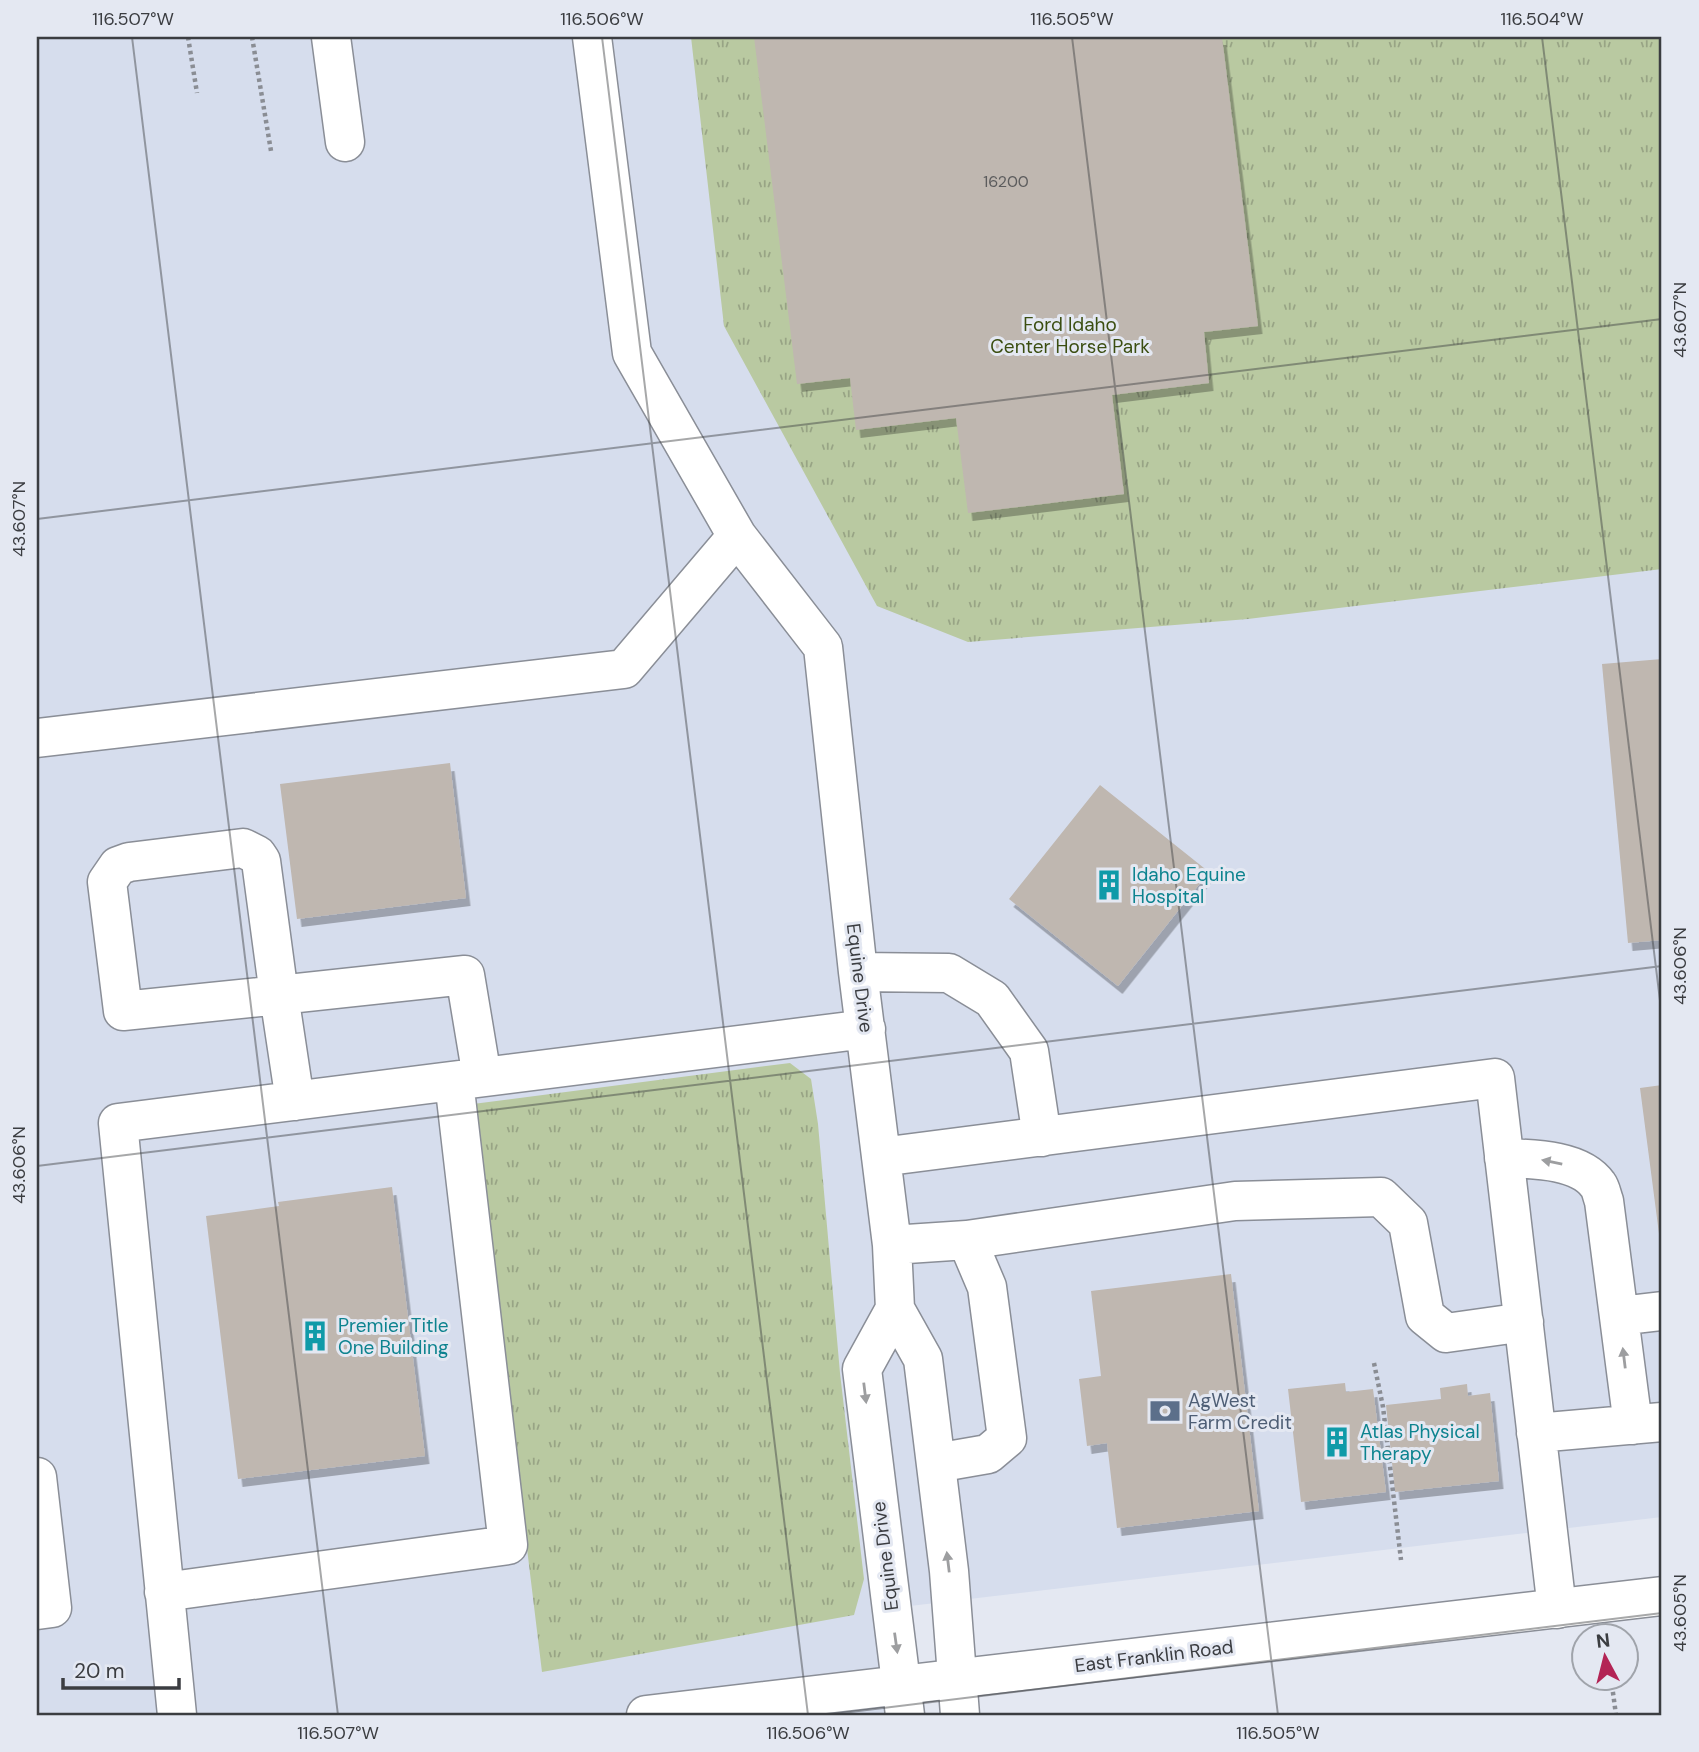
<svg xmlns="http://www.w3.org/2000/svg" width="1699" height="1752" font-family="'DM Sans',sans-serif">
	<style>
		.built { fill: #d6dded }
		.grass { fill: url(#grass-tufts) }
		.building { fill: #bfb7b0; filter: url(#shadow) }
		.lines { fill: none; stroke-linecap: round; stroke-linejoin: round }
		.minor-casing { stroke: #8a8e97; stroke-width: 41 }
		.major-casing { stroke: #8a8e97; stroke-width: 41 }
		.path { stroke: #8a8d94; stroke-width: 4.5; stroke-dasharray: 3.5 3.5; stroke-linecap: butt }
		.minor { stroke: #fff; stroke-width: 38 }
		.major { stroke: #fff; stroke-width: 38 }
		.oneway { fill: #9d9ea0 }
		.ticks { fill: none; stroke: #3b3d41; stroke-width: 2; stroke-opacity: 0.45 }
		.labels { text-anchor: middle; dominant-baseline: central; stroke-width: 6; stroke-linejoin: round; paint-order: stroke }
		.number-label { font-size: 16px; fill: #5c5c5d }
		.park-label { font-size: 19px; fill: #3b4e11; stroke: #e4e8f2 }
		.culture-label { font-size: 19px; fill: #0d838f; stroke: #e4e8f2; text-anchor: start }
		.street-label { font-size: 19px; fill: #3b3d41; stroke: #e4e8f2 }
		.service-label { font-size: 19px; fill: #4e5e75; stroke: #e4e8f2; text-anchor: start }
		.neatline { fill: none; stroke: #3b3d41; stroke-width: 2.5 }
		.ticks-label { font-size: 18px; text-anchor: middle; fill: #3b3d41 }
	</style>
	<defs>
		<pattern id="grass-tufts" width="24" height="20" patternUnits="userSpaceOnUse" patternTransform="scale(1.75)"><rect width="24" height="20" fill="#b9c9a1"/><path d="M3 7l-1-3M5 7V3M7 7l1-3M15 17l-1-3M17 17v-4M19 17l1-3" fill="none" stroke="#98a485"/></pattern>
		<filter id="shadow"><feDropShadow dx="4.5" dy="8" stdDeviation="0" flood-color="#0004"/></filter>
	</defs>
	<rect width="100%" height="100%" fill="#e4e8f2"/>
	<path class="built" d="M37,37H1662V1517L876,1610L889,1715H37Z"/>
	<path class="grass" d="M691,37H1662V569L1248,619L968,642L877,606L724,326Z
		M790,1063L811,1079L818,1124L840,1373L864,1579L854,1615L542,1672L473,1104Z"/>
	<path class="building" d="M754,37H1222L1258,326L1204,332L1209,383L1112,395L1124,494L968,513L956,418L856,430L850,378L797,384Z
		M1662,659V940L1628,943L1602,664Z
		M450,763L466,898L297,919L280,784Z
		M1100,785L1209,872L1118,986L1009,899Z
		M1662,1085V1248L1661,1249L1640,1088Z
		M392,1187L425,1456L238,1479L206,1216L279,1206L278,1202Z
		M1231,1274L1259,1511L1117,1528L1107,1443L1087,1446L1079,1379L1101,1376L1091,1291Z
		M1345,1383L1346,1392L1373,1389L1386,1492L1301,1502L1288,1389Z
		M1467,1384L1468,1396L1490,1393L1499,1481L1395,1492L1386,1405L1441,1399L1440,1388Z"/>
	<g class="lines">
		<g class="minor-casing">
			<path id="minor" d="M331,37L345,142
				M592,37L632,353L737,536L823,647L858,972L892,1245L895,1309L923,1359L949,1571L960,1715
				M37,738L624,669L737,536
				M858,972L949,973L992,999L1029,1051L1042,1137
				M295,1101L279,995L123,1011L107,882L118,866L129,862L243,848L257,855L261,861L279,995L465,975L482,1077
				M881,1157L1495,1078L1557,1609
				M1504,1158C1532,1159 1580,1159 1598,1185C1601,1189 1602,1196 1604,1201L1633,1425
				M967,1240L1235,1201L1381,1197L1408,1223L1425,1316L1446,1333L1524,1322
				M892,1245L967,1240L987,1287L1007,1438L988,1454L936,1463
				M895,1309L862,1369L905,1715
				M1619,1316L1662,1311
				M1536,1433L1662,1422
				M37,1477L52,1608L37,1610
				M164,1592L508,1545L454,1081
				M177,1715L118,1123L866,1029"/>
		</g>
		<g class="major-casing">
			<path id="major" d="M646,1715L1662,1596"/>
		</g>
		<path class="path" d="M188,37L197,93
			M252,37L271,151
			M1374,1363L1383,1407L1401,1560
			M1611,1678L1616,1715"/>
		<use href="#minor" class="minor"/>
		<use href="#major" class="major"/>
	</g>
	<defs><path id="oneway-solid" d="M-6-.8H1V-3.2L6.5 0L1 3.2V.8H-6Z" transform="scale(1.75)"/></defs>
	<g class="oneway">
		<use href="#oneway-solid" transform="translate(1552 1162) rotate(-168)"/>
		<use href="#oneway-solid" transform="translate(1624 1358) rotate(-97)"/>
		<use href="#oneway-solid" transform="translate(865 1393) rotate(83)"/>
		<use href="#oneway-solid" transform="translate(948 1562) rotate(-97)"/>
		<use href="#oneway-solid" transform="translate(896 1643) rotate(82)"/>
	</g>
	<path class="ticks" d="M132,37L338,1715M602,37L808,1715M1072,37L1278,1715M1542,37L1662,1017M37,519L1662,319M37,1166L1662,966M826,1715L1662,1613"/>
	<defs>
		<g id="building-bare" transform="scale(2.415)"><path d="M-4-6H4V6H1V3H-1V6H-4ZM-2.5-4.3h1.7v1.8h-1.7ZM.8-4.3h1.7v1.8H.8ZM-2.5-1h1.7V.8h-1.7ZM.8-1h1.7V.8H.8Z" fill="#0f9aa8" stroke="#e4e8f2" stroke-width="2.5" paint-order="stroke"/></g>
		<g id="bank-bare" transform="scale(2.415)"><path d="M-6-4H6V4H-6ZM0-2.3a2.3 2.3 0 1 0 0 4.6a2.3 2.3 0 1 0 0-4.6Z" fill="#5c6f8a" stroke="#e4e8f2" stroke-width="2.5" paint-order="stroke"/></g>
	</defs>
	<g fill-rule="evenodd">
		<use href="#building-bare" x="1109" y="885"/>
		<use href="#building-bare" x="315" y="1336"/>
		<use href="#bank-bare" x="1165" y="1411"/>
		<use href="#building-bare" x="1337" y="1442"/>
	</g>
	<g class="labels">
		<g class="number-label">
			<text x="1006" y="181">16200</text>
		</g>
		<g class="park-label">
			<text x="1070" y="324">Ford Idaho<tspan x="1070" dy="22">Center Horse Park</tspan></text>
		</g>
		<g class="culture-label">
			<text x="1132" y="874">Idaho Equine<tspan x="1132" dy="22">Hospital</tspan></text>
			<text x="338" y="1325">Premier Title<tspan x="338" dy="22">One Building</tspan></text>
			<text x="1360" y="1431">Atlas Physical<tspan x="1360" dy="22">Therapy</tspan></text>
		</g>
		<g class="street-label">
			<text transform="translate(860 978) rotate(83)">Equine Drive</text>
			<text transform="translate(885 1556) rotate(-97)">Equine Drive</text>
			<text transform="translate(1154 1656) rotate(-7)">East Franklin Road</text>
		</g>
		<g class="service-label">
			<text x="1188" y="1400">AgWest<tspan x="1188" dy="22">Farm Credit</tspan></text>
		</g>
	</g>
	<rect width="1699" height="1752" fill="none" stroke="#e4e8f2" stroke-width="77"/>
	<g transform="translate(1605 1657) rotate(353)"><circle r="33" fill="#e4e8f2" stroke="#a0a4ab" stroke-width="2"/>
	<path d="M0-5L12 26L0 18L-12 26Z" fill="#b32455"/>
	<text y="-10" font-size="19" font-weight="bold" text-anchor="middle" fill="#3b3d41">N</text>
	</g>
	<path d="M63 1678v10h116v-10" fill="none" stroke="#3b3d41" stroke-width="3.5"/>
	<text x="74" y="1678" font-size="21" fill="#3b3d41" stroke="#e4e8f2" stroke-width="5" paint-order="stroke">20 m</text>
	<rect x="38" y="38" width="1622" height="1676" class="neatline"/>
	<g class="ticks-label">
		<text x="133" y="25">116.507°W</text>
		<text x="602" y="25">116.506°W</text>
		<text x="1072" y="25">116.505°W</text>
		<text x="1542" y="25">116.504°W</text>
		<text transform="translate(1680 320) rotate(-90)" y="6">43.607°N</text>
		<text transform="translate(19 519) rotate(-90)" y="6">43.607°N</text>
		<text transform="translate(1680 966) rotate(-90)" y="6">43.606°N</text>
		<text transform="translate(19 1165) rotate(-90)" y="6">43.606°N</text>
		<text transform="translate(1680 1613) rotate(-90)" y="6">43.605°N</text>
		<text x="338" y="1739">116.507°W</text>
		<text x="808" y="1739">116.506°W</text>
		<text x="1278" y="1739">116.505°W</text>
	</g>
</svg>
